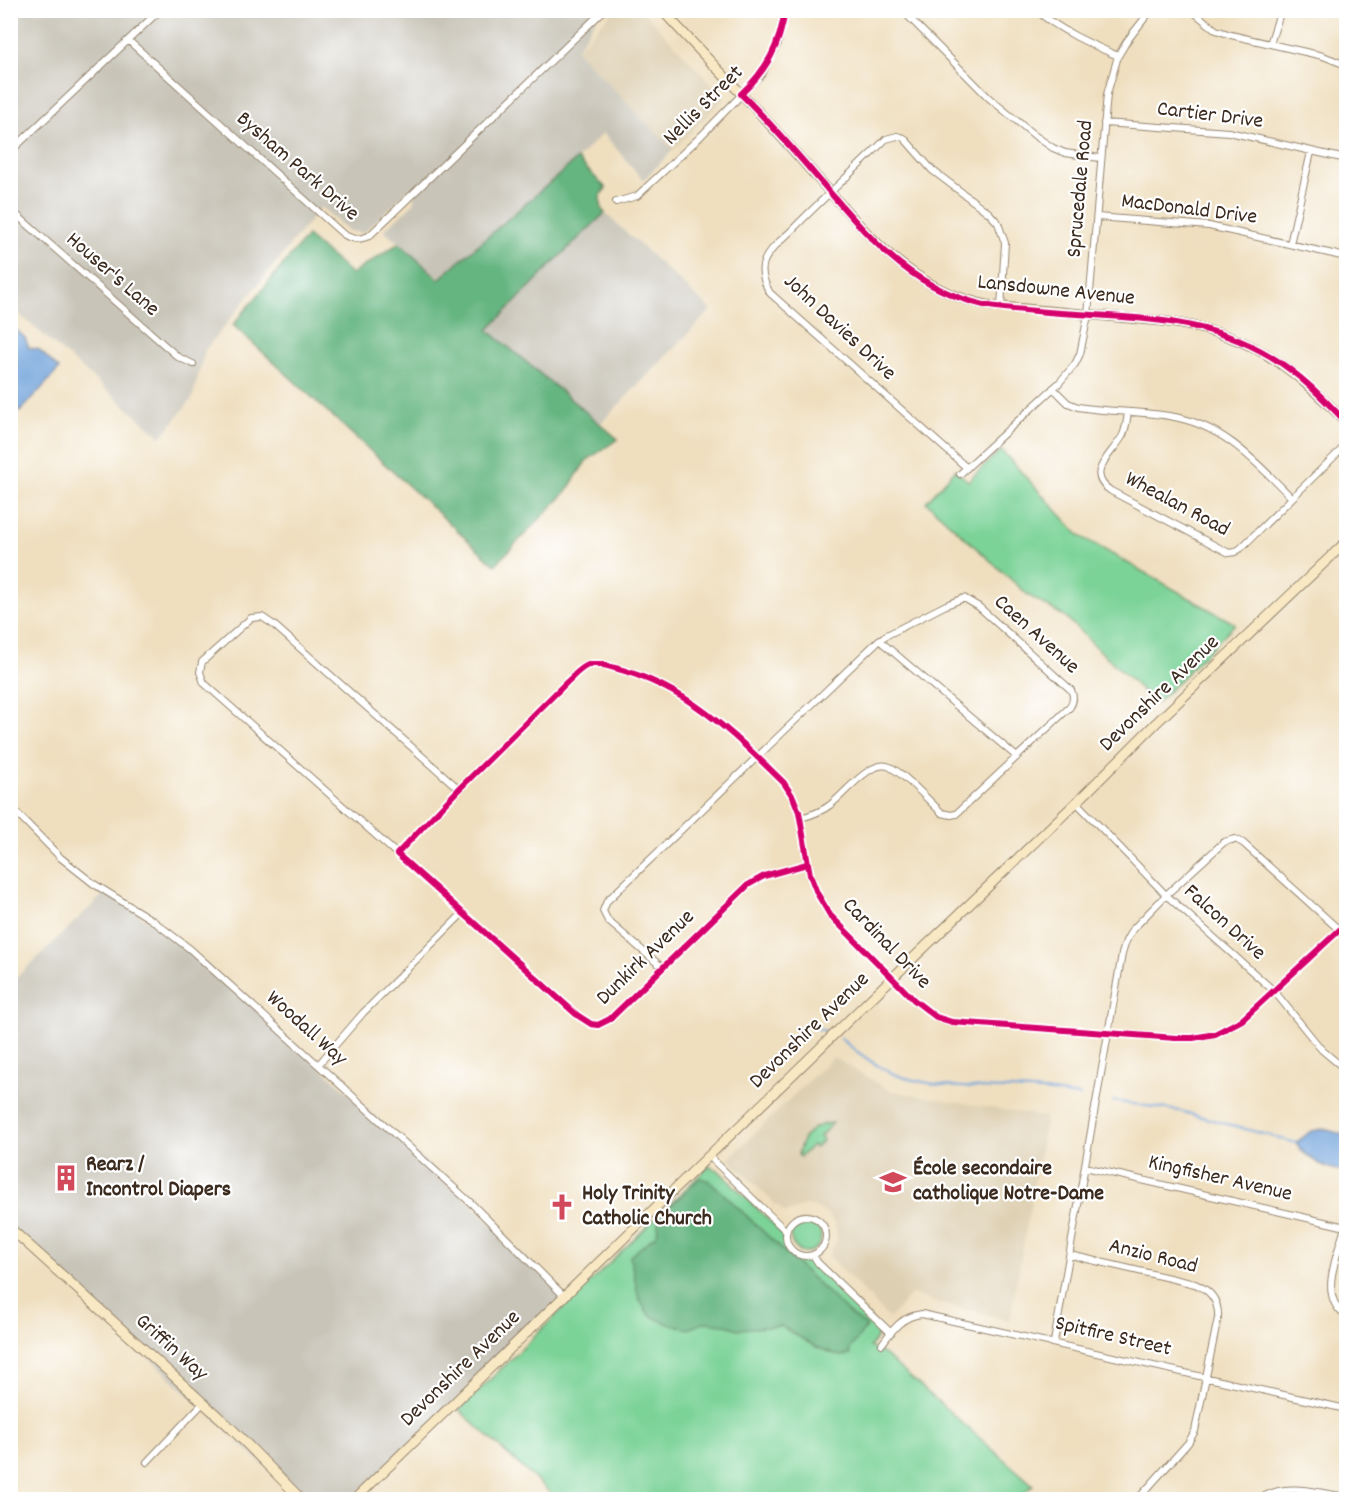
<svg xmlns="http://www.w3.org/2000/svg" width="1357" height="1510" font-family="Dekko,sans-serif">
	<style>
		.built { fill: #ddcfb1 }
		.industrial { fill: #c8c4b8 }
		.green { fill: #7cd398; stroke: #5c7e5b; stroke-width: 1.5 }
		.forest { fill: #65b580; stroke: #50704f; stroke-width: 1.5 }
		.water { fill: #6ea1da; stroke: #54667c; stroke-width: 1.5 }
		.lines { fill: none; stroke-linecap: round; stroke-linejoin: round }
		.stream { stroke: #6ea1da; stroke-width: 2 }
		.street-casing { stroke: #95846e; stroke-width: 8 }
		.secondary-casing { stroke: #95846e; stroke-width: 11 }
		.street { stroke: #fff; stroke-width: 6 }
		.secondary { stroke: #f8e8c3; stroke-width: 9 }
		.cycleway-casing { stroke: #fff; stroke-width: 10 }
		.cycleway { stroke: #d6006c; stroke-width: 6 }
		.labels { text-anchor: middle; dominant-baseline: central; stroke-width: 4.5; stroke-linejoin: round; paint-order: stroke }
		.street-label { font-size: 22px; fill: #3b2a1e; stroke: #fff }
		.poi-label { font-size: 22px; font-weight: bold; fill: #3b2a1e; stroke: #fff; text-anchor: start }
	</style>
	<rect width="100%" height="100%" fill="#fff"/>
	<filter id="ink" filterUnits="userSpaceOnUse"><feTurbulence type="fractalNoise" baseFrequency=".0167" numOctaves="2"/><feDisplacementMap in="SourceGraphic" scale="12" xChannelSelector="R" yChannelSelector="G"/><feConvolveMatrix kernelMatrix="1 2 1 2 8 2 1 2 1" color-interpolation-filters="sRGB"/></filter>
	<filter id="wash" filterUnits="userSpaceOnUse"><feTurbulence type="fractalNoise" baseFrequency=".008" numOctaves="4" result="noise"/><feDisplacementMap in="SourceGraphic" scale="24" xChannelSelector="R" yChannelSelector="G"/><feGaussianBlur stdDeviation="1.35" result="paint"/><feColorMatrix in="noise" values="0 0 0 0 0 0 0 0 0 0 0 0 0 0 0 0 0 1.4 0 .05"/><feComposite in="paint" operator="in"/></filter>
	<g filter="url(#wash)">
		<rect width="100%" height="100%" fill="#efdfbf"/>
		<path class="built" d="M613,11H643L725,98L673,150L576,50Z
			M833,1057L891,1091L1046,1117L1010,1320L937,1303L911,1294L889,1319L869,1297L829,1257V1254L837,1240V1234L834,1223L827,1214L815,1207L806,1205L785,1213L728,1159Z"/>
		<path class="industrial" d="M11,11H601L576,50L673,150L643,180L603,133L577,159L439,279L384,230L414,203L413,186L363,233L349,231L321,207L205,350L192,399L161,437L11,307Z
			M605,213L711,310L600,424L487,330L558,258Z
			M106,892L190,949L472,1204L564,1296L354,1499H300L11,1228L10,984Z"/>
		<path class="green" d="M1001,450L1080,536L1235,624L1156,704L1064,616L1029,596L926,502L955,470L968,481Z
			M833,1123L820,1136L823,1140L815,1148L812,1145L800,1157L798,1155C802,1135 812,1124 833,1123Z
			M709,1166L718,1170L776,1227L781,1233L787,1251L795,1257L813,1263L879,1328L881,1331L870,1347L885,1355L1033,1485L1018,1500L557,1499L459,1410Z
			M791 1237a15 15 0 1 1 30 0a15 15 0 1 1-30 0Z"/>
		<path class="forest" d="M577,159L606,188L600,197L602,210L605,213L558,258L488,330L618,439L586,461L566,492L495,565L233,325L307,236L352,274L399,243L439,279Z
			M700,1178L710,1181L853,1317L867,1326L850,1349V1355L840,1356L816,1347L781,1326L738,1329L723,1324L706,1322L688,1329L666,1323L649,1315L639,1299L630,1256L657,1234L659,1217Z"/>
		<path class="water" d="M11,325L25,338L29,348L38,349L59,369L20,412L17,408L12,413L11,375L18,365H11Z
			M1323,1129L1346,1135V1172C1327,1169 1307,1160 1296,1143L1311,1131Z"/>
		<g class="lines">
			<path class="stream" d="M813,1026L827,1032
				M840,1038C856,1052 881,1070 902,1077C943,1089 988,1088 1030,1090C1047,1091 1064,1094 1080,1096
				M1113,1101L1180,1111L1296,1143"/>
		</g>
	</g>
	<g filter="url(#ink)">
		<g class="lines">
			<g class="street-casing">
				<path id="street" d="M902,10L989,98L1034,135L1053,148L1065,153L1100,158
					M1036,10C1059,30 1090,44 1118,56
					M1191,10L1216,30L1231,35L1323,56L1346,65
					M129,41L343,234C353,240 359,240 369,236L604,10
					M1270,44L1281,10
					M1104,123L1229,132L1346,159
					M10,152L160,10
					M616,202L637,196L698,139L762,74L778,44L785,10
					M10,209L178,357L193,364
					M1097,217L1209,226L1346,257
					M1290,244L1311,152
					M1345,296L1346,291
					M1053,388L1068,403L1078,407C1108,412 1139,411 1169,416C1223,424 1256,462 1292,498
					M1128,412C1127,420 1126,428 1123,435C1113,454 1083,473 1111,491L1229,553L1235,552L1241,548L1346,445
					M967,468L770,293C764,283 760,273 764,262C768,250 783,239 792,230C822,199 855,170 886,139L897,136L904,138L932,170L989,213L998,223L1005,243L1001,307
					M960,474L1059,383L1075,364L1080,354L1088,315L1107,94L1118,56L1127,41L1151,10
					M879,640L1017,757
					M1077,803L1166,895L1274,991L1322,1050L1346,1070
					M10,806L61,858L94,884L152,920L190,949L472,1204L564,1296
					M397,854L204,683L200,672L202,662L251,618L262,617L274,625L459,789
					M807,864L764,876L748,885L610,1019L598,1025L591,1024L577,1015L397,854L459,789L567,682C573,677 580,668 588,665C597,662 607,666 615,668C687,687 733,733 784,783L793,797L799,812L810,875L817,893L830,915L914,1000L936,1017L952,1022L1176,1038H1193L1215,1034L1242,1020L1346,924
					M663,968L608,921L603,911L607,901L879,640L887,635L946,605L964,598L979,607L1071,690C1074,696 1074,701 1070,707L956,814L951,815L942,813C927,799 907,776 890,767C871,758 844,795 830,805C821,812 812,815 800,818
					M319,1064L363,1013L463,913
					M709,1156L786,1231
					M1085,1167L1346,1227
					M786 1236a20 20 0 1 1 40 0a20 20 0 1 1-40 0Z
					M1345,1227C1338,1255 1317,1296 1346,1316
					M813,1255L818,1263L891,1333
					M1070,1255L1195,1284C1210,1290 1219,1301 1218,1318L1195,1431L1188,1443L1137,1500
					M1054,1342L1122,954L1126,941L1132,930L1166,895L1224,842L1235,839L1243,843L1346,936
					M882,1344C893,1329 902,1316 922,1314L1346,1409
					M147,1462L203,1403
					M1258,1500C1286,1481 1317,1493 1346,1497"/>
			</g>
			<g class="secondary-casing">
				<path id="secondary" d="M662,10C699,51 738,89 775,130C795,152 815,175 835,198C881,250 921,293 992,306L1162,321C1247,332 1288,362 1346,422
					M10,1228L231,1428L302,1500
					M354,1500L885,985L1082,797L1156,723L1346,542"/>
			</g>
			<use href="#street" class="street"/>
			<use href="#secondary" class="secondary"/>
			<g class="cycleway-casing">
				<path id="cycleway" d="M785,10C780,45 767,70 741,94C774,126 804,162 834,197C878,248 916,289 984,305C1080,322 1184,304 1270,356C1300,374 1323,398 1346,422
					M807,864L764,876L748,885L610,1019L598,1025L591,1024L577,1015L397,854L459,789L567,682C573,677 580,668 588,665C597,662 607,666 615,668C687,687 733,733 784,783L793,797L799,812L810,875L817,893L830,915L914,1000L936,1017L952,1022L1176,1038H1193L1215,1034L1242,1020L1346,924"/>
			</g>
			<use href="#cycleway" class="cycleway"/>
		</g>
	</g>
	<defs>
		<g id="building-bare" transform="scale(2.07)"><path d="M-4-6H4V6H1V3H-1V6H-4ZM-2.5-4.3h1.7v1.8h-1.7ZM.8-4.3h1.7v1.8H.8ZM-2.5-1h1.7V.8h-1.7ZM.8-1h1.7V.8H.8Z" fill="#d1495b" stroke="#fff" stroke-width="2.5" paint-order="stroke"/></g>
		<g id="school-bare" transform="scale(2.07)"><path d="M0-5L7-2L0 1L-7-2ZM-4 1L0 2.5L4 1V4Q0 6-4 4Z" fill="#d1495b" stroke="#fff" stroke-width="2.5" paint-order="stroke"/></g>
		<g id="church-bare" transform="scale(2.07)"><path d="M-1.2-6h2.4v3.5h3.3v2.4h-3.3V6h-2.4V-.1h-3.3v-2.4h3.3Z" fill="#d1495b" stroke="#fff" stroke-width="2.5" paint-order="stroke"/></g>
	</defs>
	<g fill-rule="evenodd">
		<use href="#building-bare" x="66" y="1178"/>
		<use href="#school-bare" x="893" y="1182"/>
		<use href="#church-bare" x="562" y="1207"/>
	</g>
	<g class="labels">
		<g class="street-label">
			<text transform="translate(704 106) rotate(-45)">Nellis Street</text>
			<text transform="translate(1210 116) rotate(7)">Cartier Drive</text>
			<text transform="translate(297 167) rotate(41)">Bysham Park Drive</text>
			<text transform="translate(1081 189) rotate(-85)">Sprucedale Road</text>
			<text transform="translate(1189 210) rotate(7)">MacDonald Drive</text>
			<text transform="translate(112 275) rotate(41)">Houser's Lane</text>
			<text transform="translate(1056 291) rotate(6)">Lansdowne Avenue</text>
			<text transform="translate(839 328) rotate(43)">John Davies Drive</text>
			<text transform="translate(1177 505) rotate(28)">Whealan Road</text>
			<text transform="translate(1036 635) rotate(42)">Caen Avenue</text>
			<text transform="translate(1160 694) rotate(-44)">Devonshire Avenue</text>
			<text transform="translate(1224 923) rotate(42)">Falcon Drive</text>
			<text transform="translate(886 944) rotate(46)">Cardinal Drive</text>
			<text transform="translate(646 958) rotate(-44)">Dunkirk Avenue</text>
			<text transform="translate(306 1029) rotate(42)">Woodall Way</text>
			<text transform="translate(810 1031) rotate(-44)">Devonshire Avenue</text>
			<text transform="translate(1220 1179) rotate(13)">Kingfisher Avenue</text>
			<text transform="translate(1153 1257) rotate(14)">Anzio Road</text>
			<text transform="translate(1113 1337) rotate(13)">Spitfire Street</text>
			<text transform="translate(171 1348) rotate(42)">Griffin Way</text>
			<text transform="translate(461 1369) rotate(-44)">Devonshire Avenue</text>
		</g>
		<g class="poi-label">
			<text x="86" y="1165">Rearz /<tspan x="86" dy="25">Incontrol Diapers</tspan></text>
			<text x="913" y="1169">École secondaire<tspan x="913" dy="25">catholique Notre-Dame</tspan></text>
			<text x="582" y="1194">Holy Trinity<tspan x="582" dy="25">Catholic Church</tspan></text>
		</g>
	</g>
	<rect width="1357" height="1510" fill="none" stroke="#fff" stroke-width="36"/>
</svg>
